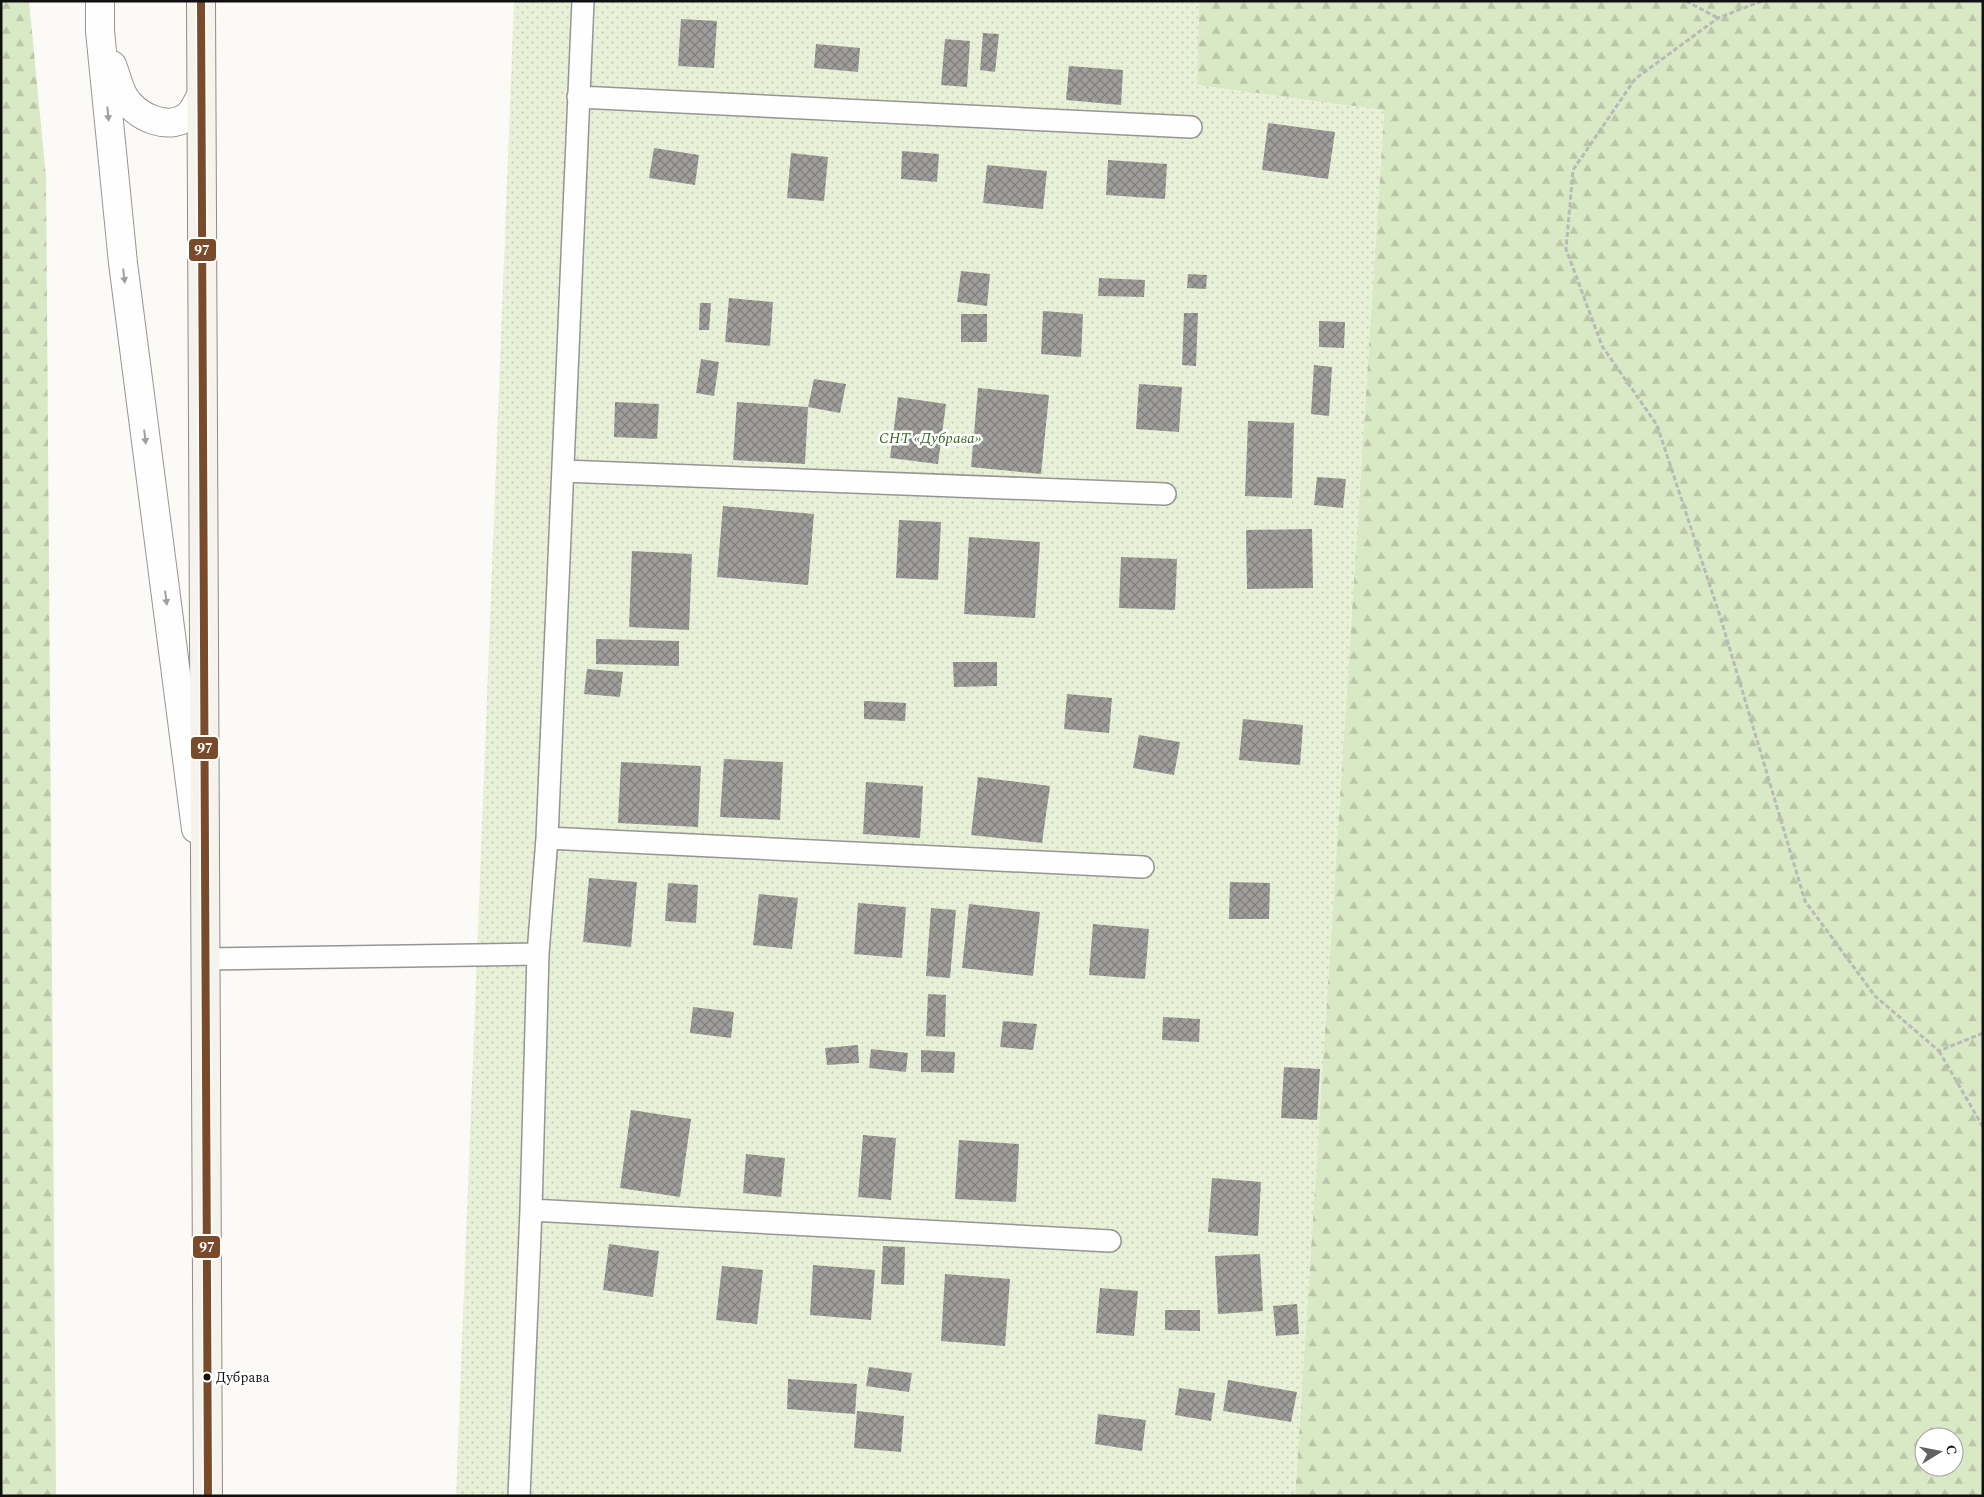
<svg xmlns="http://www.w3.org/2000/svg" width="1984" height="1497" font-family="Spectral,serif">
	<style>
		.forest { fill: url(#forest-firs); fill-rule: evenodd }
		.garden { fill: url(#garden-dots) }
		.building { fill: url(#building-cross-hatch) }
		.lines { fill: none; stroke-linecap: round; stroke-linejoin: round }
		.lane-casing { stroke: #969594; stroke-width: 24 }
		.street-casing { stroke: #969594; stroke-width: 30 }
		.secondary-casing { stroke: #8d8c8a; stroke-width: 30 }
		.path { stroke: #b9b9b8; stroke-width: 3; stroke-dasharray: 5 2.5; stroke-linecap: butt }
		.lane { stroke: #fffefe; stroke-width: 21 }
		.street { stroke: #fffefe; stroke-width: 28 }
		.secondary { stroke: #f5f3ec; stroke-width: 28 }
		.bus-1-casing { stroke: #fff; stroke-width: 11 }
		.bus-1 { stroke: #7a4b2a; stroke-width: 8 }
		.oneway { fill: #9f9f9f }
		.bus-dot { fill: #101010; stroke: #fff; stroke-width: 2 }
		.labels { text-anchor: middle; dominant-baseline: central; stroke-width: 5; stroke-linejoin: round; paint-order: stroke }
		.bus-label { font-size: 14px; fill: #101010; stroke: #fff; text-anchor: start }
		.park-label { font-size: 15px; font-style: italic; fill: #366721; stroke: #fff }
		.line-badge { stroke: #fff; stroke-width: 2 }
		.badge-label { font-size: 14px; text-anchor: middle; font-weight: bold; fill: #fff }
	</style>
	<defs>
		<pattern id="forest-firs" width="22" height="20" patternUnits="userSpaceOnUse" patternTransform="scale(1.25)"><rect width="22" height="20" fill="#d9e8c5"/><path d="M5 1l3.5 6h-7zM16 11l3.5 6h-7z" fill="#b9c6a8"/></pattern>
		<pattern id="garden-dots" width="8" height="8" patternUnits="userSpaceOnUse" patternTransform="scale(1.25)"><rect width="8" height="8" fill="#e8f1d7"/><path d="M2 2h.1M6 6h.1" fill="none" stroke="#c6ceb8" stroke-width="1.8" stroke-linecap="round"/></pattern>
		<pattern id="building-cross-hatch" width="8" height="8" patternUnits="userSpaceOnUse" patternTransform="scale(1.25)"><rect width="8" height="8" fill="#a09e9b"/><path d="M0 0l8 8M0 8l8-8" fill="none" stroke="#817f7d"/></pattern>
	</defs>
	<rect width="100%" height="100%" fill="#fcfaf6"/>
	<path class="forest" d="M1,1H29L46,177L56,1496H1Z
		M1199,1H1983V1496H1295L1384,111L1197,85ZM1924,1437H1954V1467H1924Z"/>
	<path class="garden" d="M514,1H1199L1197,85L1384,110L1295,1496H456Z"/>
	<path class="building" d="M681,19L717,21L714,68L678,66Z
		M983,33L999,34L995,72L980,70Z
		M945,39L970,41L967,87L941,85Z
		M816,44L860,48L858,72L814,68Z
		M1069,66L1123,70L1121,105L1066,100Z
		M1268,123L1335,132L1328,179L1262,170Z
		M654,148L699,155L695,185L649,178Z
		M902,151L939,154L937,182L901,179Z
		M791,153L828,157L824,201L787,198Z
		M1108,160L1167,164L1165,199L1106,195Z
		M987,165L1047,171L1043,209L983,203Z
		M961,271L990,274L987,306L957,302Z
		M1188,274L1207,275L1206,289L1187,288Z
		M1099,278L1145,280L1144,297L1098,296Z
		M729,298L773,302L770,346L725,342Z
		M700,303H711L709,330H699Z
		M1043,311L1083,314L1081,357L1041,354Z
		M1184,313H1198L1196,366L1182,365Z
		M961,314H987V342H961Z
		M1319,321L1345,322L1344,348L1319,347Z
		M701,359L719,362L714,396L696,393Z
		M1314,365L1332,367L1329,416L1311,414Z
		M814,379L846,384L840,413L808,407Z
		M1139,384L1182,387L1179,432L1136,429Z
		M978,388L1049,395L1041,474L971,467Z
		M898,397L946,404L938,464L890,458Z
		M615,402L659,404L657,439L614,437Z
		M737,402L808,407L805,464L733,460Z
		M1248,421L1294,423L1292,498L1245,496Z
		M1317,477L1346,479L1343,508L1314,505Z
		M723,506L814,514L808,585L717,577Z
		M899,520L941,522L938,580L896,578Z
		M1312,529L1313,588L1247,589L1246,530Z
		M969,537L1040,542L1035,618L964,614Z
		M632,551L692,554L689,630L629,627Z
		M1121,557L1177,559L1175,610L1119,608Z
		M596,639L679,641V666L596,664Z
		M953,662H997V686L954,687Z
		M587,669L623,672L620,697L584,694Z
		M1067,694L1112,698L1109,733L1064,729Z
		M864,701L906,703L905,721L864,719Z
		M1243,719L1303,725L1300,765L1239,760Z
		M1139,735L1180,742L1174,775L1133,768Z
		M724,759L783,762L780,820L720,817Z
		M621,762L701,766L698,827L618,823Z
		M978,777L1050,786L1042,843L971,835Z
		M866,782L923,786L920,838L863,834Z
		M589,878L637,882L631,947L583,942Z
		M1230,882L1270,883L1269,919H1229Z
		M668,883L698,885L696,923L665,921Z
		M759,894L798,898L792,949L753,945Z
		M858,903L906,907L902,958L854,954Z
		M969,904L1040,912L1033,976L962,968Z
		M931,908L956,910L950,978L926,976Z
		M1093,924L1149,929L1145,979L1089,975Z
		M928,994L946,995L945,1037L926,1036Z
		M693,1007L734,1012L731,1038L690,1033Z
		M1163,1017L1200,1019L1199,1042L1162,1040Z
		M1003,1021L1037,1024L1033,1050L1000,1047Z
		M858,1045L859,1063L827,1065L825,1048Z
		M871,1049L908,1053L906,1072L869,1068Z
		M921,1050L955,1052L954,1073L921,1072Z
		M1284,1067L1320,1069L1317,1120L1281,1118Z
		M631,1110L691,1119L680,1197L620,1188Z
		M863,1135L896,1138L891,1200L858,1197Z
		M959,1140L1019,1144L1016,1202L955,1199Z
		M746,1154L785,1158L781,1197L743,1193Z
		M1212,1178L1261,1182L1258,1236L1208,1232Z
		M609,1244L659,1251L653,1297L603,1290Z
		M883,1246L905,1247L904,1285L881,1284Z
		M1260,1254L1263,1311L1218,1314L1215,1256Z
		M813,1265L875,1270L871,1320L810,1315Z
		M722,1266L763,1270L757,1324L716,1320Z
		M945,1274L1010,1279L1005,1346L941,1341Z
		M1100,1288L1138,1291L1134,1336L1096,1333Z
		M1297,1304L1299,1334L1276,1336L1273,1306Z
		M1165,1310H1200V1331L1165,1330Z
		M869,1367L912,1373L909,1392L866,1386Z
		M788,1379L857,1384L855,1414L787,1409Z
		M1228,1380L1297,1392L1291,1422L1223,1411Z
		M1179,1388L1215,1393L1211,1421L1175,1415Z
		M857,1411L904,1416L901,1452L854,1448Z
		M1098,1414L1146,1420L1142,1451L1095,1444Z"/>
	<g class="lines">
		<g class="lane-casing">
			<path id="lane" d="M578,97L1191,127
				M563,471L1165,494
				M547,838L1143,867
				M206,959L538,954
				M531,1210L1110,1241
				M519,1496L531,1210L538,954L547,838L583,1"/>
		</g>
		<g class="street-casing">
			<path id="street" d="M100,1V31L123,263L196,829
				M112,65C116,75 118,85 123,95C134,117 172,134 191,113C195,108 198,101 201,96"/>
		</g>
		<g class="secondary-casing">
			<path id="secondary" d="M201,1L208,1496"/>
		</g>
		<path class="path" d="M1686,1L1718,18
			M1762,1L1718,18L1635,79L1573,170L1566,249L1602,346L1657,425L1720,616L1805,901L1875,996L1939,1051L1983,1033
			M1939,1051L1983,1127"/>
		<use href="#lane" class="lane"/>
		<use href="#street" class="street"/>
		<use href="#secondary" class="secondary"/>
		<g class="bus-1-casing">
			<path id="bus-1" d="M201,1L208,1496"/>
		</g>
		<use href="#bus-1" class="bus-1"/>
	</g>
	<defs><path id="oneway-solid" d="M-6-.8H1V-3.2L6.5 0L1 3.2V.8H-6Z" transform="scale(1.25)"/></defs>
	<g class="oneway">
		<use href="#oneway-solid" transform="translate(108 114) rotate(85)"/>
		<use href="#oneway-solid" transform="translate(124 276) rotate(83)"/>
		<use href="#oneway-solid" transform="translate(145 437) rotate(83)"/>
		<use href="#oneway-solid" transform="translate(166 598) rotate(83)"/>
	</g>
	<circle class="bus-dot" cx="207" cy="1377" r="4.5"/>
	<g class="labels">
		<g class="bus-label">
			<text x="216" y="1377">Дубрава</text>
		</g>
		<g class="park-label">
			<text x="930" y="438">СНТ «Дубрава»</text>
		</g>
	</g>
	<g class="line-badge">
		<rect x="188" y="238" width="29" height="24" rx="5" fill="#7a4b2a"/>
		<rect x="190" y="736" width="29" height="24" rx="5" fill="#7a4b2a"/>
		<rect x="192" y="1235" width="29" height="24" rx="5" fill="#7a4b2a"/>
	</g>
	<g class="badge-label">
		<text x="202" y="255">97</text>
		<text x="205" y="753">97</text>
		<text x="207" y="1252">97</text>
	</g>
	<rect width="1984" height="1497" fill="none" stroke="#101010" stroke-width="5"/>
	<g transform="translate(1939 1452) rotate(80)"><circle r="24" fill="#ffffff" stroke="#9f9f9f"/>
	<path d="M0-4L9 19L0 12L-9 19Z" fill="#636260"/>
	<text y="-8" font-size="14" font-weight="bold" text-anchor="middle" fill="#101010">С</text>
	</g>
</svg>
